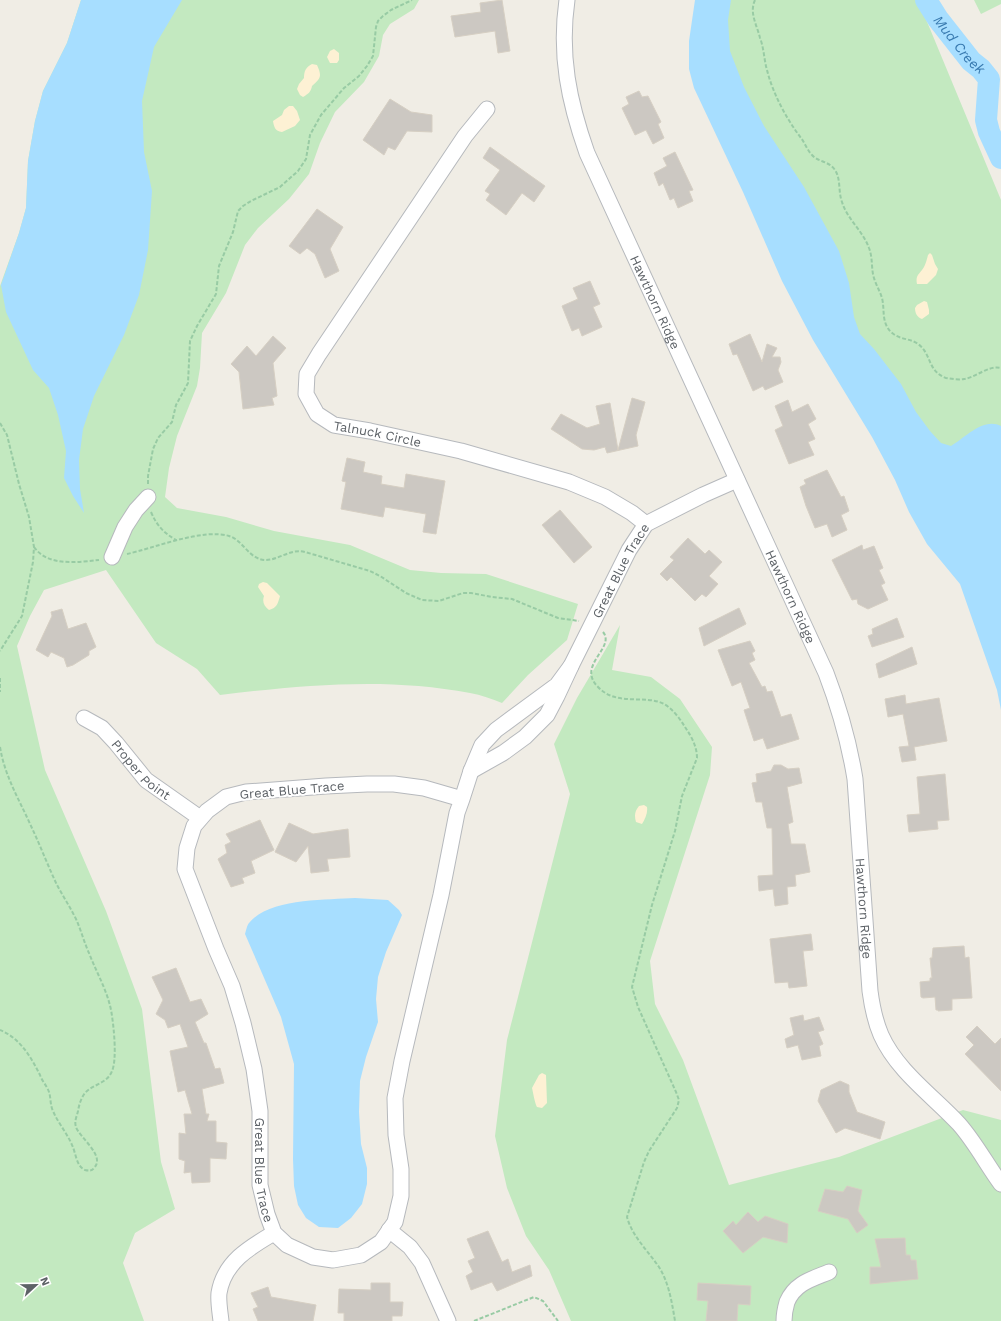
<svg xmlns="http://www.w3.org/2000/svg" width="1001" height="1321" font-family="'Work Sans',sans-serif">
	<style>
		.green { fill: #c3e9c0 }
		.sand { fill: #fdf1d4 }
		.water { fill: #a7deff }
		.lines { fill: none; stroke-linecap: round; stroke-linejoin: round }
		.river { stroke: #a7deff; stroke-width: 22 }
		.building { fill: #ccc8c2; stroke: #d6cfc3 }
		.minor-casing { stroke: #b6b9bd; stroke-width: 17 }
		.path { stroke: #98cba4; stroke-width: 2; stroke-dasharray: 4 2; stroke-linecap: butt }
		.minor { stroke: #fff; stroke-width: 15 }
		.labels { text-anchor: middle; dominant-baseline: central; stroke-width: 4; stroke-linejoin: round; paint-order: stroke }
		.street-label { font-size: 13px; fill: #5d6267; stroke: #fff }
		.water-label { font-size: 14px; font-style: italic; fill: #387ab0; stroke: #fff }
	</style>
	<rect width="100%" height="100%" fill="#f0ede5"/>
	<path class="green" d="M81,0H419L414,9L390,24L383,35L379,56L364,82L335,112L320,143L309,174L289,199L258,228L245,245L226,293L202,333L200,368L197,386L177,436L169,468L165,497L177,508L226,517L274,531L350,545L410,570L441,573L486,574L578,604L567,640L528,675L502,703C492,699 481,695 470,693C387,677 302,685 220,695L197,669L156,643L106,570L44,590L30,616L17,646L45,770L106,911L142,1009L161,1162L175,1209L135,1233L123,1263L144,1321H0V286L19,233L26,208L28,161L35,121L43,91L67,43Z
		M711,0H918L1001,200V669L990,620L793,277Z
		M974,0H1001V4L981,14Z
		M620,625L612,670L651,677L680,699L712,747L710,775L650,961L655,1004L683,1060L729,1185L839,1157L963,1110L1001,1120V1321H571L549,1270L526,1236L507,1188L495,1136L507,1040L570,794L554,744L577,698Z"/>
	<path class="sand" d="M334,49L339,53V60L337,63H330L327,57L330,51Z
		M312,64L317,65C322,76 321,78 312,86C311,92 308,94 303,97L300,95L297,89L299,84L304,78C304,71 306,67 312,64Z
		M289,106H293L297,111L300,120L295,126L282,132C275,131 274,127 273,121L282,115L284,110Z
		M930,253L932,255L935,264L938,269L936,275L927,284H917C915,275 920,274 924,267C926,263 927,259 928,255Z
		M924,301L927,302L929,310V314L922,319C917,317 915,313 915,308L917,305Z
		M263,582L267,583L280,596C278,603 277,608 269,610C264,606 262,602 264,596L258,587L259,584Z
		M644,805L647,807C648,813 645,819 642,824L636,822C634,815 635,811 639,806Z
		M542,1073L546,1075L547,1103L542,1108L537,1107C535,1104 533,1092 532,1088L539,1075Z"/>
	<path class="water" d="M81,0H182L154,47L142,101L144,152L152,191L148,250L139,295L124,335L94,396L83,429L79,460L80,489L84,513L73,496L64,478L66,451L58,415L49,388L33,370L6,312L1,285L19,233L26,208L28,161L35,121L43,91L67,43Z
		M695,0H731L728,20L730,51L744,87L764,126L804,187L839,251L849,283L854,317L860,334L874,349L901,384L916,412L930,431L941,443L951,446C965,438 983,417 1001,426V710L997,690L960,584L927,544L909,512L895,480L872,437L813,340L782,281L743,192L694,88L689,69V41Z
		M355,898L388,900L399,910L402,915L386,952L378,977L376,999L378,1022L366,1057L360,1081L359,1112L361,1144L367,1168V1184L362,1204L351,1218L338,1228L319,1227L306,1218L298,1205L294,1186L293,1159L294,1064L281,1017L245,934C246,931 247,925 249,923C269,898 326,900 355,898Z"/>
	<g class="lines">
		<path class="river" id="s1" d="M926,0L938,19L971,61L981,69L989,79L986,120L989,132L1001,158"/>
	</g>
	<path class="building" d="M502,0L510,51L498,53L495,31L455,37L451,16L481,12L480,3Z
		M639,91L642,97L648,96L661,122L658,124L664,138L653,144L646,130L635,135L622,108L629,104L626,97Z
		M390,99L411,112L432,115V132L407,131L395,150L388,147L384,155L363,140Z
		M490,147L545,186L534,202L522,193L506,215L486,200L490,194L485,191L500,170L483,158Z
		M675,152L693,190L689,191L693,201L678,208L674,198L670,200L663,183L659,186L654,173L667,166L663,158Z
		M317,209L343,227L330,249L339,271L325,278L315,254L307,248L300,254L289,246Z
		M590,281L600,304L593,307L602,327L582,336L579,328L572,331L562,306L578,299L573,288Z
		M750,334L762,362L767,344L777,348L772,357H780L781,362L778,370L783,382L765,390L763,386L753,391L737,354L733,355L729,344Z
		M273,336L286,348L273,363L277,396L272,398L274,405L243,409L239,372L231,364L247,346L256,356Z
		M632,398L645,402L636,435L638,446L607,453L605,447L594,450L582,449L551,429L561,414L587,428L600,424L596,406L610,403L618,450Z
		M788,400L792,412L808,404L816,419L808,424L815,439L808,442L814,455L789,464L775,430L783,426L775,406Z
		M347,458L365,462L363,472L382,476L381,484L404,488L406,474L445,481L436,534L423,532L426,514L385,507L383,517L341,509L346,482L342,481Z
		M827,470L841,497L844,496L849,511L841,515L847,530L832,537L827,524L815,528L806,506L800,487L806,484L804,480Z
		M560,510L592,547L574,563L542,525Z
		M688,538L705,554L709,550L722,562L709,576L718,584L706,597L702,594L695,601L671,577L667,581L660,574L674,560L670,557Z
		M862,545L863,550L874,546L883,568L879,570L885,583L881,585L888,600L868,609L858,604L857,599L852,600L832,560Z
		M739,608L746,624L704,646L699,628Z
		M62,609L68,629L86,623L96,647L89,651V655L73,665L67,667L64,658L51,652L48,657L36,650L52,616L51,612Z
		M897,618L904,637L872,647L868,636L873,634L872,629Z
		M750,641L755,651L752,653L755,660L749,663L762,687L765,686L767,692L772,691L781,717L791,714L799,739L767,749L763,738L754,741L744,710L750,708L741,682L732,686L718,650Z
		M912,647L917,664L879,678L876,664Z
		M905,695L906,704L939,698L947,741L914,747L916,760L902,762L899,747L909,746L903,714L888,717L885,699Z
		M774,765H781L788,769L799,768L802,783L787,787L793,822L788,824L791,844H805L810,872L795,875L796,886L787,887L788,904L775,906L773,889L759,891L758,876L773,875L772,828H767L762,802H756L752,783L757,782L756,774L771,771Z
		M945,774L949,820L937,821L938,829L909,832L907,815L920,814L917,777Z
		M260,820L274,850L251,861L255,873L242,878L244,883L231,887L218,859L227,853L225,845L231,842L226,834Z
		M289,823L313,834L348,829L350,857L327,859L329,871L311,873L308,846L296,862L275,852Z
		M811,934L813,950L803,951L807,986L789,988L788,982L775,983L770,939Z
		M964,946L965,958L969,957L972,998L952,999V1010L938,1011V1010H936L935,997L923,998L921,997L920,982L930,981V978H932L930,958H932L933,948Z
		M176,968L190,1002L201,999L208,1014L195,1022L204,1043H206L215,1069L220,1068L224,1083L202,1089L206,1114H209L207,1121H216V1142L227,1143L226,1159L210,1158V1182L192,1183L191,1172L184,1173L185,1161L179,1159V1133L186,1134L184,1114H192L185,1090L178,1092L170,1051L188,1047L180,1024L168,1028L165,1020L156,1014L163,1000L152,977Z
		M803,1015L804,1021L819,1017L824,1030L818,1032L823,1044L819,1046L821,1056L802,1060L798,1045L787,1048L785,1039L794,1035L790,1018Z
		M977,1026L995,1044L1001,1038V1091L965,1054L974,1045L966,1037Z
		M840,1081L849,1085V1092L857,1112L885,1122L880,1139L845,1128L836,1133L818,1101L821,1090Z
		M847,1186L862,1190L858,1211L868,1225L857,1233L848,1219L818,1211L825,1189L843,1192Z
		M748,1212L758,1222L765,1216L788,1224L787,1243L763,1237L743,1253L723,1231L733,1221L736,1225Z
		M488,1231L502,1262L508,1259L512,1272L530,1265L532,1276L497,1291L492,1282L471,1290L466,1276L473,1272L468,1261L475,1258L467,1239Z
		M905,1238L906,1255H910L911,1260H916L918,1279L870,1284V1267H881L875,1239Z
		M371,1283H390V1302H403L402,1316H392V1321H344V1313H338L339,1289L371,1290Z
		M698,1283L751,1286L750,1305L738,1304L737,1321H706L708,1301L697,1300Z
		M268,1287L271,1297L316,1305L313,1321H258L253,1309L258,1307L251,1293Z"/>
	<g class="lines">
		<g class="minor-casing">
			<g id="minor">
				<path id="s2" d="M567,0C559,55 569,102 587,153L826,673C839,707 849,742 855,779L870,991C872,1006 875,1021 881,1035C897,1071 933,1096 959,1124C975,1142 987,1165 1001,1184"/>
				<path id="s3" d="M487,109L465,136L319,354L307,374L306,394L317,414L334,425L370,431L461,451L569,482L605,497L632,513L646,524"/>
				<path d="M112,557L125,527L136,510L148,497"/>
				<path id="s4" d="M84,718L102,728L116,743L146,780L200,818"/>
				<path id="s5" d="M471,771L503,753L525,737L547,715L557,696L571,666L629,550L646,524L703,495L737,480"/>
				<path id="s6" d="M462,799L424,788L394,784H367L326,786L246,792L226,797L207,811L194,826L187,848L185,869L216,949L232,986L243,1023L254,1069L260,1111V1185L267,1214L274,1233L287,1245L313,1257L333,1260L361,1255L381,1242L395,1222L401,1196V1169L396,1135L395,1098L402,1061L441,895L457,813L462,799L471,771L482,745L496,730L557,685L571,666"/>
				<path d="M389,1230L410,1247L422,1263L448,1321"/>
				<path d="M221,1321C220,1312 218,1301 219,1293C224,1262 250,1247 274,1233"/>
				<path d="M784,1321C784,1314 785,1309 787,1302C795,1283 812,1279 829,1272"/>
			</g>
		</g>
		<path class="path" d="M755,0C749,13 757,25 760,38C764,48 764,60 767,70C773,94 786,118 801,138C805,143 807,150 812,155C818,162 829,161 835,170C841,179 838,191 842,202C847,219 863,231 869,248C873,258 871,269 874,278C876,285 880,291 882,298C885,310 881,322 891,332C899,340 910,338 918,344C932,354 927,371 946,378C952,379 959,380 964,379C977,377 988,365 1001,368
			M0,423L7,435L19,484L29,517L34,547L33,562L22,616L0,651
			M148,484V476L153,449L158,438L172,422L176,405L188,383L190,341L197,326L216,294L219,266L233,232L238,211L243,206L251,201L280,187L298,171L306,159L310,135L321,115L344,88L359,76L367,66L373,56L376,27L378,21L383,16L391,10L412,0
			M151,512C157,526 164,533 176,540
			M34,547C48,567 78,562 99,560
			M127,554C154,548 203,528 229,536C243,540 248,558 264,560C278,561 290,548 305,552L370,571L380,576L406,593L422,600L439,601L463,593H471L492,597L512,599L558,618L579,621
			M603,632C616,648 576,665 598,687C617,707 645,694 664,704C673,709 680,719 685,727C691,736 697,746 697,758L682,796L675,831L652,905L632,987L638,1007L676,1092L679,1100L677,1108L649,1151L644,1162L627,1217C632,1236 648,1251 659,1267C669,1283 672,1303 675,1321
			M0,678V692
			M0,747C5,777 19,799 31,826C40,845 48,866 57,885C63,896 70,907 76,919C81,930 84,942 89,953C97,974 109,993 112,1016C114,1029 117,1060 112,1071C107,1084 93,1084 85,1093C81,1098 79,1105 78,1111C77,1116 74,1121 76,1127C79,1137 106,1156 94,1168C92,1171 89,1171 85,1170C76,1166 76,1153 72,1145C67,1133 58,1123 53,1111C50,1105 51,1098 49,1092C47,1086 42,1081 40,1075C31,1057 20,1038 0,1030
			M474,1321L534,1297L543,1301L558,1321"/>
		<use href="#minor" class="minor"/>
	</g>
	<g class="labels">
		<g class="street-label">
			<text stroke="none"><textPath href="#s2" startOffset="320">Hawthorn Ridge</textPath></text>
			<text stroke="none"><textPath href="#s3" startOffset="428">Talnuck Circle</textPath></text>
			<text stroke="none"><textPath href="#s5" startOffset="257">Great Blue Trace</textPath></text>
			<text stroke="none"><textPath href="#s2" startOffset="644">Hawthorn Ridge</textPath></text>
			<text stroke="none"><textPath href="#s4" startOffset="78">Proper Point</textPath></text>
			<text transform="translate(292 790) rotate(-5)">Great Blue Trace</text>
			<text stroke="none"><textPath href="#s2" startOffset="968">Hawthorn Ridge</textPath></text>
			<text stroke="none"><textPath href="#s6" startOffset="640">Great Blue Trace</textPath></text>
		</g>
		<g class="water-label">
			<text stroke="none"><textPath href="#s1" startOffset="56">Mud Creek</textPath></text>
		</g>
	</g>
	<g transform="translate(36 1285) rotate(68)" stroke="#ffffff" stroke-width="3" paint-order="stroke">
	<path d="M0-3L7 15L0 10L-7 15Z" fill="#5d6267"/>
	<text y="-6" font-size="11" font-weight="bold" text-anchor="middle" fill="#5d6267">N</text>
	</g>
</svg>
